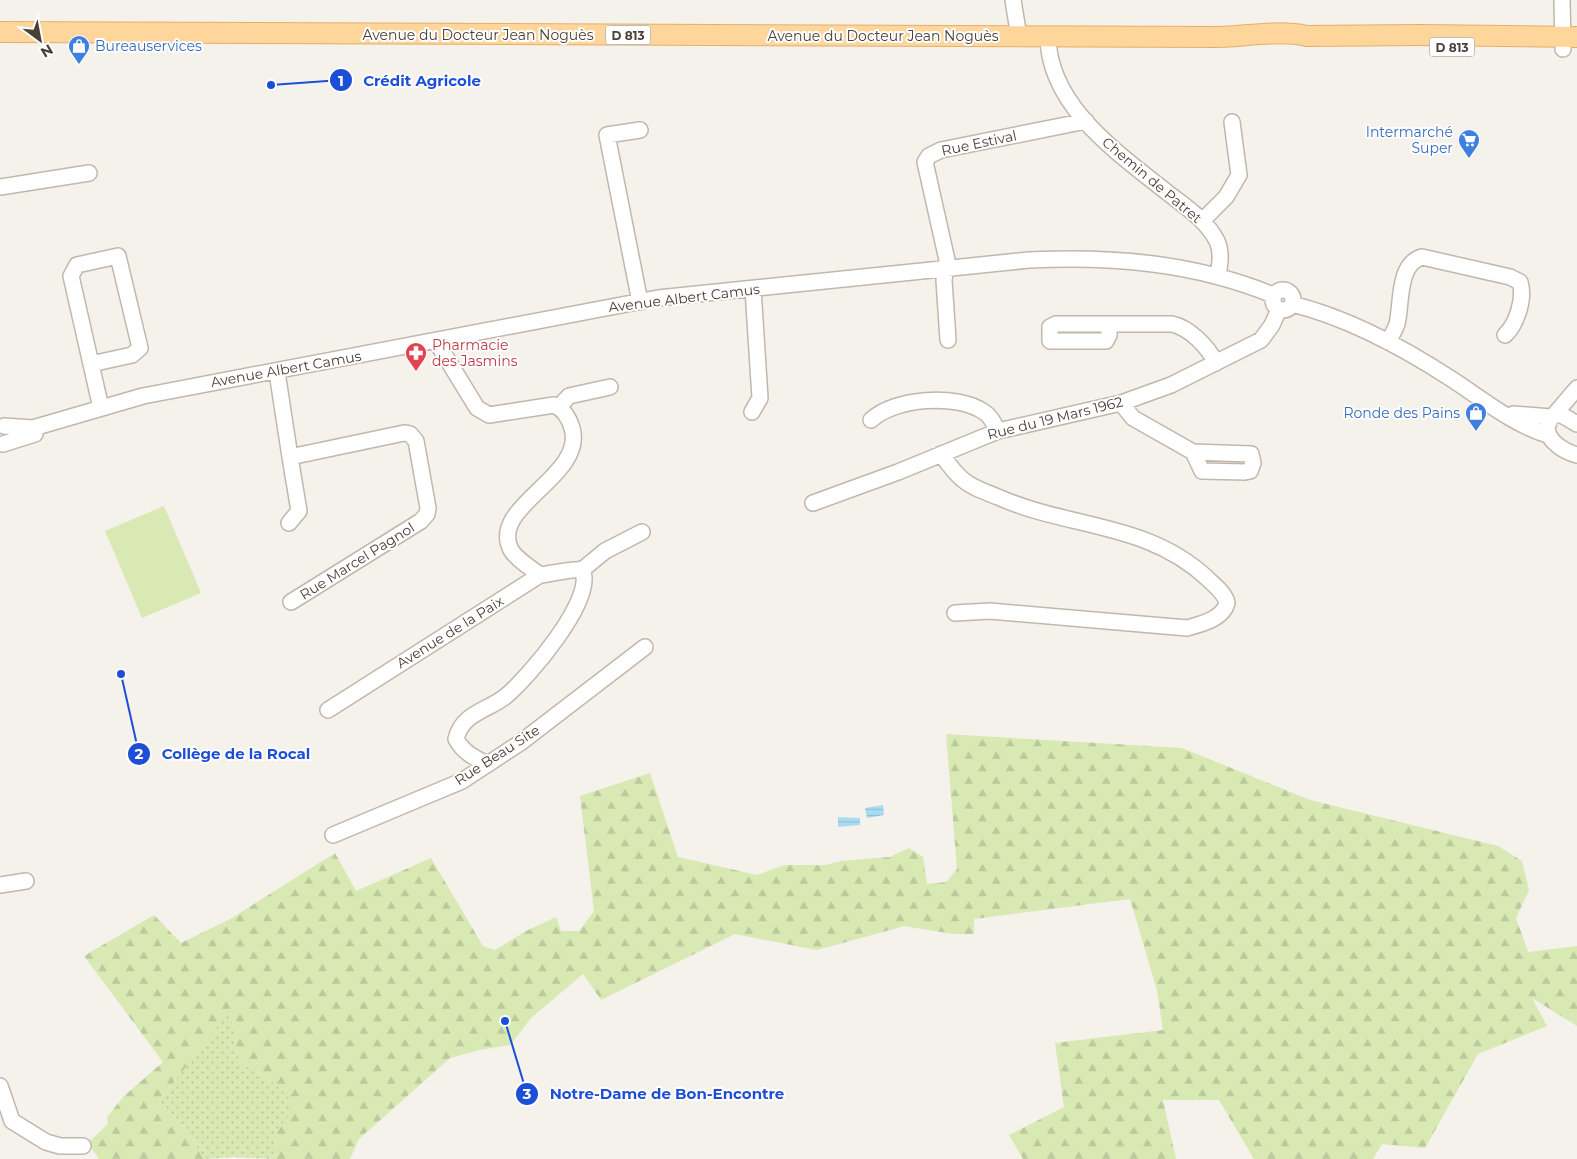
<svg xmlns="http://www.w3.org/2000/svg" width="1577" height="1159" font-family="Montserrat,sans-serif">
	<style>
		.grass { fill: url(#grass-dots) }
		.forest { fill: url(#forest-firs) }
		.garden { fill: #d8e9b4 }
		.water { fill: url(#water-rules) }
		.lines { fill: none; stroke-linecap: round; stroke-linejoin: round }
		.minor-casing { stroke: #c1b7ad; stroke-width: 18 }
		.major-casing { stroke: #e5af69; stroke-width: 22 }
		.minor { stroke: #fff; stroke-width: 15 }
		.major { stroke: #fed59b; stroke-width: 20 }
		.labels { text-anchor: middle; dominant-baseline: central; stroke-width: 4; stroke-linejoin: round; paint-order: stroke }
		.shield { fill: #fff; stroke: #807974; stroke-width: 1 }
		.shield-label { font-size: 12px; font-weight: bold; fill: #4a4038 }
		.street-label { font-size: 14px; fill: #4a4038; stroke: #fff }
		.shop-label { font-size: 14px; fill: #366cbe; stroke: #fff; text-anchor: end }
		.health-label { font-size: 14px; fill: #be3a42; stroke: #fff; text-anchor: start }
		.leader { fill: none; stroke: #1d4ed8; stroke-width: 2 }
		.callout-dot { fill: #1d4ed8; stroke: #fff; stroke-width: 2 }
		.mark-label { font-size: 15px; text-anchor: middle; font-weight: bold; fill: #fff }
		.callout-label { font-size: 15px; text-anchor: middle; font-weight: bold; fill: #1d4ed8; stroke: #fff; stroke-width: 4; stroke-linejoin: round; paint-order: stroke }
	</style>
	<defs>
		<pattern id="grass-dots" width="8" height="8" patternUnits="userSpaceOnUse" patternTransform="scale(1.25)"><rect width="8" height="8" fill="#d8e9b4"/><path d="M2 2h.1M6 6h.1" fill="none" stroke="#bbc99c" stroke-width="1.8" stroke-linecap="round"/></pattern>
		<pattern id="forest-firs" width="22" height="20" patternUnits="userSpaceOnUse" patternTransform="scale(1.25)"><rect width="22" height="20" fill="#d8e9b4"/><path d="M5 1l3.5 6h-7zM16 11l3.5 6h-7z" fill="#bbc99c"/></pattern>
		<pattern id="water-rules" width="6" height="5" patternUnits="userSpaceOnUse" patternTransform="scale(1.25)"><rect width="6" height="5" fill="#a8ddf1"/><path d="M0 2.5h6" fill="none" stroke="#92bfcf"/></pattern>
	</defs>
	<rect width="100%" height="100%" fill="#f5f1eb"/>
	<path class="grass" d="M230,1010L239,1062C259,1073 286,1086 295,1109L274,1134L276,1159L233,1157L204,1159L182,1124L159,1101Z"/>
	<path class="forest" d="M946,734L1182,748L1310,800L1498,846L1522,861L1529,890L1516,918L1528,952L1577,946V1026L1532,998L1547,1026L1478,1054L1425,1148L1382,1144L1373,1159H1254L1219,1100H1163L1176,1159H1023L1009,1135L1064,1107L1055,1043L1163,1030L1157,990L1130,899L974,919V934H953L905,926L817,950L735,934L601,1000L583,974L531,1018L510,1045L479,1050L450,1058L359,1139L350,1159H276L274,1134L294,1109C286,1086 259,1073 239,1062L230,1011L159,1101L182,1124L204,1159H99L88,1143L108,1124L107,1117L124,1096L163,1062L84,956L154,915L181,943L232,918L335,853L356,891L431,858L483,946L495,950L528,930L556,917L561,931H579L594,911L580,796L650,773L678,857L757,875L784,865H826L841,861L890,857L909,848L923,857L927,884L946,882L957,869Z"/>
	<path class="garden" d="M164,506L201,593L142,618L105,531Z"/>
	<path class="water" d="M883,805L884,815L867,818L865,808Z
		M838,817L860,818V825L838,827Z"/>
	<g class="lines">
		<g class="minor-casing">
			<path id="minor" d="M1013,0L1019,37
				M1562,0L1563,49
				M1048,36C1048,106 1119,154 1168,193C1186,207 1207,221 1217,241C1222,252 1220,264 1218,275
				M0,187L89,173
				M1202,221L1226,197L1239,175L1232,122
				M1273 300a10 10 0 1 1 20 0a10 10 0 1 1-20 0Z
				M640,302L607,135L640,130
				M1292,304C1349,318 1404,348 1453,380C1482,399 1514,425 1548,435
				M1109,324V335L1106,341H1050V327L1056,324H1172C1190,328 1208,347 1216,363
				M948,340L944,280L947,260L925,162L929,156L941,150L1086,121
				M436,341L477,408L489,415L554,405C563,409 569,418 572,428C586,477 488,506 511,550C517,560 531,568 540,575
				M1388,342C1391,336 1395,330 1397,324C1402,304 1397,264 1422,257L1510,277L1520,282C1525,298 1517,324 1505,335
				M91,364L132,355L140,348L118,256L77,265L71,276L101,408
				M277,372L290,457L404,433L410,434L416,441L428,508L427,514L421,521L291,602
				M1121,403L1133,418L1193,452L1251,454L1253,463L1250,471L1245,472L1202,471L1193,452
				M559,407L569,396L610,387
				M752,412L760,398L753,289
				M1513,414L1551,417
				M1554,415L1577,388
				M871,420C894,398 957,393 984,412C991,416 994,424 998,431
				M1577,424L1560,414L1551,417L1547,428C1548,442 1565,452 1577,455
				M4,426L33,428L143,396L658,298L1029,260C1113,256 1195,263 1273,295
				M3,444L35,434
				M941,454C947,462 953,471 961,478C970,487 986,492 998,497C1070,529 1148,522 1208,579C1215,586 1225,593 1227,603C1223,619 1201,624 1187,628L990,611L955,613
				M813,503L898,472L998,431L1121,403L1171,385L1261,340L1272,325L1279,309
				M289,523L299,511L290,457
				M582,570L605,551L642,532
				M328,710L540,575C551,574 575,568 582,570C597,598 527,679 506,696C487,711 462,713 456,739C463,752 473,757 487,764
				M333,835L462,781L520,743L645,647
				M0,885L26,881
				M0,1086L12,1121L46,1142L60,1146H83"/>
		</g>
		<g class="major-casing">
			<path id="major" d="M0,32L1219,37C1248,36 1278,30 1307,36L1420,35L1577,37"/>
		</g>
		<use href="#minor" class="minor"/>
		<use href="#major" class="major"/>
	</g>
	<defs>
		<g id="shop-pin" transform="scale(1.125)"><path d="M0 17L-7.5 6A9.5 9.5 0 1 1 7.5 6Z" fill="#3f7fe0" stroke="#fff"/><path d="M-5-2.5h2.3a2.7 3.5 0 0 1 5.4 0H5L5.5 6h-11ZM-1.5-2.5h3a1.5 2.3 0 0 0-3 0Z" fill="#fff"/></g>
		<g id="supermarket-pin" transform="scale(1.125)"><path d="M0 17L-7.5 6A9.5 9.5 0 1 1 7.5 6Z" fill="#3f7fe0" stroke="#fff"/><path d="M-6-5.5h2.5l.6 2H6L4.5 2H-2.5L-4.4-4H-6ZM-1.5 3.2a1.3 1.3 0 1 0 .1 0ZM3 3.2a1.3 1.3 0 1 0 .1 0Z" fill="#fff"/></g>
		<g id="pharmacy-pin" transform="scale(1.125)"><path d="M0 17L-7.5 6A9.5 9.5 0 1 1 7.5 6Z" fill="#e0444e" stroke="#fff"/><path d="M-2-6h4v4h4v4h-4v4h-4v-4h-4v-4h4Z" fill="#fff"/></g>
	</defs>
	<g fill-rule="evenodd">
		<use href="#shop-pin" x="79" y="46"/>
		<use href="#supermarket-pin" x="1469" y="140"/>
		<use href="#pharmacy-pin" x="416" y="353"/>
		<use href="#shop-pin" x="1476" y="413"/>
	</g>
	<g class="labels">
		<g class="shield">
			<rect x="605.5" y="25.5" width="45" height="19" rx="4"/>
			<rect x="1429.5" y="37.5" width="45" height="19" rx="4"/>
		</g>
		<g class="shield-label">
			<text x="628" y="35">D 813</text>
			<text x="1452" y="47">D 813</text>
		</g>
		<g class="street-label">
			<text x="478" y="35">Avenue du Docteur Jean Noguès</text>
			<text x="883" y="36">Avenue du Docteur Jean Noguès</text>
			<text transform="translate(979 143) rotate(-12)">Rue Estival</text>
			<text transform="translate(1152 180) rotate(40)">Chemin de Patret</text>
			<text transform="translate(684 298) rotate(-7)">Avenue Albert Camus</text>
			<text transform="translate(286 369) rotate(-10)">Avenue Albert Camus</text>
			<text transform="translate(1055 418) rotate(-14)">Rue du 19 Mars 1962</text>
			<text transform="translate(357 561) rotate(-32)">Rue Marcel Pagnol</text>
			<text transform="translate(450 632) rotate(-32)">Avenue de la Paix</text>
			<text transform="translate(497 755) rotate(-33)">Rue Beau Site</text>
		</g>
		<g class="shop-label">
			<text x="95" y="46" text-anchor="start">Bureauservices</text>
			<text x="1453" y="132">Intermarché<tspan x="1453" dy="16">Super</tspan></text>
			<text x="1460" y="413">Ronde des Pains</text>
		</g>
		<g class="health-label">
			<text x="432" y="345">Pharmacie<tspan x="432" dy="16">des Jasmins</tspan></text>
		</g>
	</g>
	<path class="leader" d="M271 85L341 80M121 674L139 754M505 1021L527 1094"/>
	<g class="callout-dot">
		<circle cx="271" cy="85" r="5"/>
		<circle cx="121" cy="674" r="5"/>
		<circle cx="505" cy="1021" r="5"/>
		<circle cx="341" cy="80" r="12"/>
		<circle cx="139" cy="754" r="12"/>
		<circle cx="527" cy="1094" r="12"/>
	</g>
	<g class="mark-label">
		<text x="341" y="86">1</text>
		<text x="139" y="759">2</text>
		<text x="527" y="1099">3</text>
	</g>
	<g class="callout-label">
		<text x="422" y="86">Crédit Agricole</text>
		<text x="236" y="759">Collège de la Rocal</text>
		<text x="667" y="1099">Notre-Dame de Bon-Encontre</text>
	</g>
	<g transform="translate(40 40) rotate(148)" stroke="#ffffff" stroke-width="4" paint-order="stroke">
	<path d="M0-4L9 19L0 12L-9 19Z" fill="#4a4038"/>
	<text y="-8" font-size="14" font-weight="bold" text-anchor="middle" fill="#4a4038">N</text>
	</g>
</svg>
